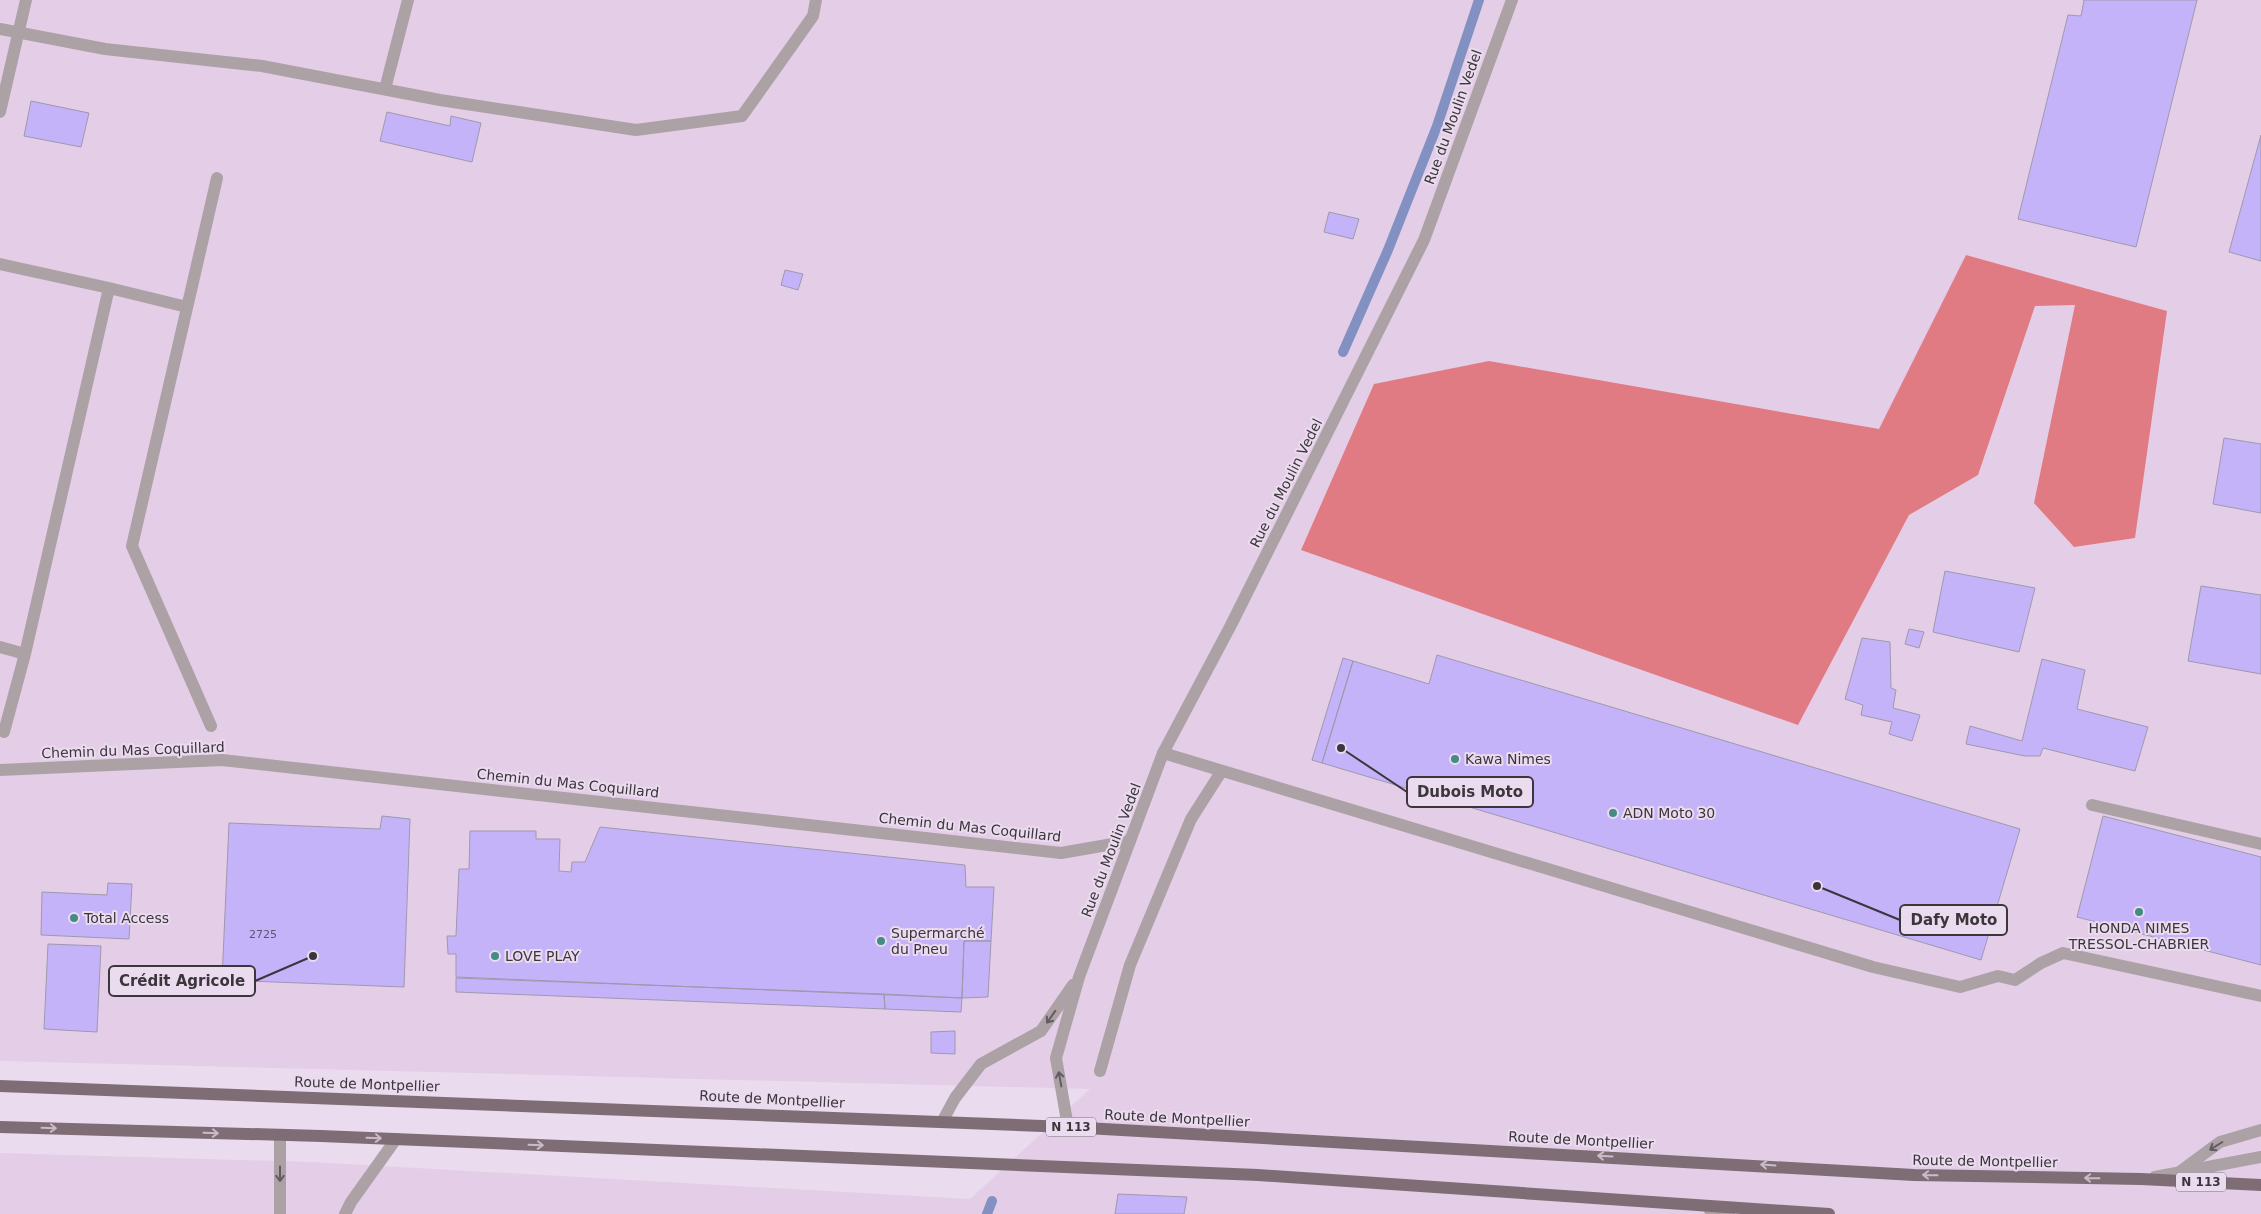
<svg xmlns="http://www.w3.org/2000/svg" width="2261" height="1214" font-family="'DejaVu Sans',sans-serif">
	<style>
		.built { fill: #e4cee7 }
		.forest { fill: #e07a83 }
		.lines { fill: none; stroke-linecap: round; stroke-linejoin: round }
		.stream { stroke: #8291c2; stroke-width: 10 }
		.building { fill: #c5b3fa; stroke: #9d99ad }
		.service { stroke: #aca2a6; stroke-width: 12 }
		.minor { stroke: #aca2a6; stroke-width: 12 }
		.primary { stroke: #7f6d75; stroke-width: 12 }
		.oneway { stroke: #635b61 }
		.oneway2 { stroke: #cbbaca }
		.poi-dot { fill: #448b85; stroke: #ebdbee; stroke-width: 2 }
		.labels { text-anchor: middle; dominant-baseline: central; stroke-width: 4; stroke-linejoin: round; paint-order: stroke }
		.number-label { font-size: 11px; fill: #5e546c }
		.shield { fill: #ebdbee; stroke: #706771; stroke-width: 1 }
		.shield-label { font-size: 12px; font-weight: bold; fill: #3b353c }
		.street-label { font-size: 14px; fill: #3b353c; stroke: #ebdbee }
		.poi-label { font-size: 14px; fill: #3b353c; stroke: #ebdbee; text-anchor: start }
		.leader { fill: none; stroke: #3b353c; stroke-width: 2 }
		.callout-dot { fill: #3b353c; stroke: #ebdbee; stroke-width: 2 }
		.callout { fill: #ebdbee; stroke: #3b353c; stroke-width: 2 }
		.callout-label { font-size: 15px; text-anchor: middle; font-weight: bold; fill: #3b353c }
	</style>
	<rect width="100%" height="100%" fill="#ebdbee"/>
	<path class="built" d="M0,0H2261V1214H0V1153L310,1162L970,1199L1090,1089L0,1061Z"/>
	<path class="forest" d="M1966,255L2167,311L2135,538L2074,547L2034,503L2075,305L2035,306L1978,475L1909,515L1798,725L1301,550L1374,384L1489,361L1879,429Z"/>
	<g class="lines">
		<path class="stream" d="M1343,352L1388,250L1437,126L1479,0
			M987,1214L992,1201"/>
	</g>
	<path class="building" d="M2084,0H2197L2136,247L2018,219L2068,15L2081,16Z
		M31,101L89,113L81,147L24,136Z
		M387,112L450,126L451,116L481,123L472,162L380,141Z
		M2261,135V261L2229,252Z
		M1329,212L1359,219L1353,239L1324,232Z
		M785,270L803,274L798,290L781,285Z
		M2224,438L2261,444V513L2213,504Z
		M1945,571L2035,588L2019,652L1933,632Z
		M2201,586L2261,595V674L2188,661Z
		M1909,629L1924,632L1919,648L1905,644Z
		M1862,638L1890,642L1891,688L1896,690L1893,708L1920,715L1912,741L1889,734L1892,722L1861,715L1863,705L1845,699Z
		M1437,655L2020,829L1981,960L1322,763L1353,661L1429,684Z
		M1343,658L1353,661L1322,763L1312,760Z
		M2042,659L2085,670L2077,709L2148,727L2135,771L2043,748L2040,756H2025L1966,744L1970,726L2022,741Z
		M382,816L410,819L404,987L222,980L229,823L380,829Z
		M2103,816L2261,857V965L2077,917Z
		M600,827L965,865L966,887H994L991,941H964L962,998L456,977V954H448L447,936H456L459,869H469L470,831H536V839H560L559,871L571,872L572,862H585Z
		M108,883L132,884L129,939L41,935L42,892L107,895Z
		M964,941H991L988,997L962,998Z
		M48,944L101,946L97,1032L44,1029Z
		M456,978L884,994L885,1009L456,992Z
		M884,994L962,998L961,1012L885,1009Z
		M955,1031V1054L931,1053V1032Z
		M1118,1194L1187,1197L1184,1214H1115Z"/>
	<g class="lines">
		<path class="service" d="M0,29L105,49L262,66L440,100L636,130L742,116L813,16L816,0
			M385,89L408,0
			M0,112L26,0
			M0,264L109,288L25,654L0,647
			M109,288L187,307
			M211,726L132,546L217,178
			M4,732L25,654
			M1163,753L1873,967L1960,987L1998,976L2015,980L2041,963L2063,953L2261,996
			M0,770L222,760L1061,853L1130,841
			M2092,805L2261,844
			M1100,1071L1130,965L1191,819L1221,772
			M280,1135V1214
			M2178,1173L2220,1142L2261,1130
			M345,1214L351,1202L396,1139"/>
		<path class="minor" d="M942,1122L955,1098L981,1064L1041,1031L1073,985
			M1068,1127L1056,1058L1079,977L1163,753L1231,625L1424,240L1512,0
			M2155,1177L2261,1157
			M1709,1209L1729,1214"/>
		<path class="primary" d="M0,1086L1068,1127L1914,1175L2141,1179L2261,1185
			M0,1127L321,1136L1258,1175L1829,1214"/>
	</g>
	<defs><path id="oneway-shaft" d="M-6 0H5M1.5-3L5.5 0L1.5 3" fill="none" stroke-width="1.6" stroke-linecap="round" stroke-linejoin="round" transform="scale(1.25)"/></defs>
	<g class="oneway">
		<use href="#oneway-shaft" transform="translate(1051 1017) rotate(125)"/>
		<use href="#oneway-shaft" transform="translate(1060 1079) rotate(-100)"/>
		<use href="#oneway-shaft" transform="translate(2216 1146) rotate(148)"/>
		<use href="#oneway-shaft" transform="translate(280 1174) rotate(90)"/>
	</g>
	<g class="oneway2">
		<use href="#oneway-shaft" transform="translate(49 1128) rotate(2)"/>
		<use href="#oneway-shaft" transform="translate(211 1133) rotate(2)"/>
		<use href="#oneway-shaft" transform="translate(374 1138) rotate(2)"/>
		<use href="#oneway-shaft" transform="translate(536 1145) rotate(2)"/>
		<use href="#oneway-shaft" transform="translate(1605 1156) rotate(-177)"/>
		<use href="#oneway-shaft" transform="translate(1768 1165) rotate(-176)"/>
		<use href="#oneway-shaft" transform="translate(1930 1175) rotate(-179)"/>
		<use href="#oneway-shaft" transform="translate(2092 1178) rotate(-179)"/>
	</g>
	<g class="poi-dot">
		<circle cx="1455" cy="759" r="5"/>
		<circle cx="1613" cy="813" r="5"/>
		<circle cx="2139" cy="912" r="5"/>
		<circle cx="74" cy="918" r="5"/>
		<circle cx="881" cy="941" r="5"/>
		<circle cx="495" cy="956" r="5"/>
	</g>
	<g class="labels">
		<g class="number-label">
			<text x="263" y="934">2725</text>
		</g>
		<g class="shield">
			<rect x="1046" y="1117.5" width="50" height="19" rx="4"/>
			<rect x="2176" y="1172.5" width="50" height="19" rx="4"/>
		</g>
		<g class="shield-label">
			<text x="1071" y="1127">N 113</text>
			<text x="2201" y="1182">N 113</text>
		</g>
		<g class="street-label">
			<text transform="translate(1453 117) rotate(-70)">Rue du Moulin Vedel</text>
			<text transform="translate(1286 483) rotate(-63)">Rue du Moulin Vedel</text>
			<text transform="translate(133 750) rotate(-2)">Chemin du Mas Coquillard</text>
			<text transform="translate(568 783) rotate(6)">Chemin du Mas Coquillard</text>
			<text transform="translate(970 827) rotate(6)">Chemin du Mas Coquillard</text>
			<text transform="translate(1111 850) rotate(-69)">Rue du Moulin Vedel</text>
			<text transform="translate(367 1084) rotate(2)">Route de Montpellier</text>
			<text transform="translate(772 1099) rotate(3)">Route de Montpellier</text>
			<text transform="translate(1177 1118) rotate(3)">Route de Montpellier</text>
			<text transform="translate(1581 1140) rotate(3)">Route de Montpellier</text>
			<text transform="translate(1985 1161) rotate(1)">Route de Montpellier</text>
		</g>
		<g class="poi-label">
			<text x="1465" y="759">Kawa Nimes</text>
			<text x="1623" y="813">ADN Moto 30</text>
			<text x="84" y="918">Total Access</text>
			<text x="2139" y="928" text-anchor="middle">HONDA NIMES<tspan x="2139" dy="16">TRESSOL-CHABRIER</tspan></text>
			<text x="891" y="933">Supermarché<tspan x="891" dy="16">du Pneu</tspan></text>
			<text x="505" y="956">LOVE PLAY</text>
		</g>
	</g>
	<path class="leader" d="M1341 748L1407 792M1817 886L1900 920M313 956L255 981"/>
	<g class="callout-dot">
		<circle cx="1341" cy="748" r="5"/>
		<circle cx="1817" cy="886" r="5"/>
		<circle cx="313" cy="956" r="5"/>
	</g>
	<g class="callout">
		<rect x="1407" y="777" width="126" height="30" rx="5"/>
		<rect x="1900" y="905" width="107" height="30" rx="5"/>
		<rect x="109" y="966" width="146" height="30" rx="5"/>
	</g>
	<g class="callout-label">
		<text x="1470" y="797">Dubois Moto</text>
		<text x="1954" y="925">Dafy Moto</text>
		<text x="182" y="986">Crédit Agricole</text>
	</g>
</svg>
